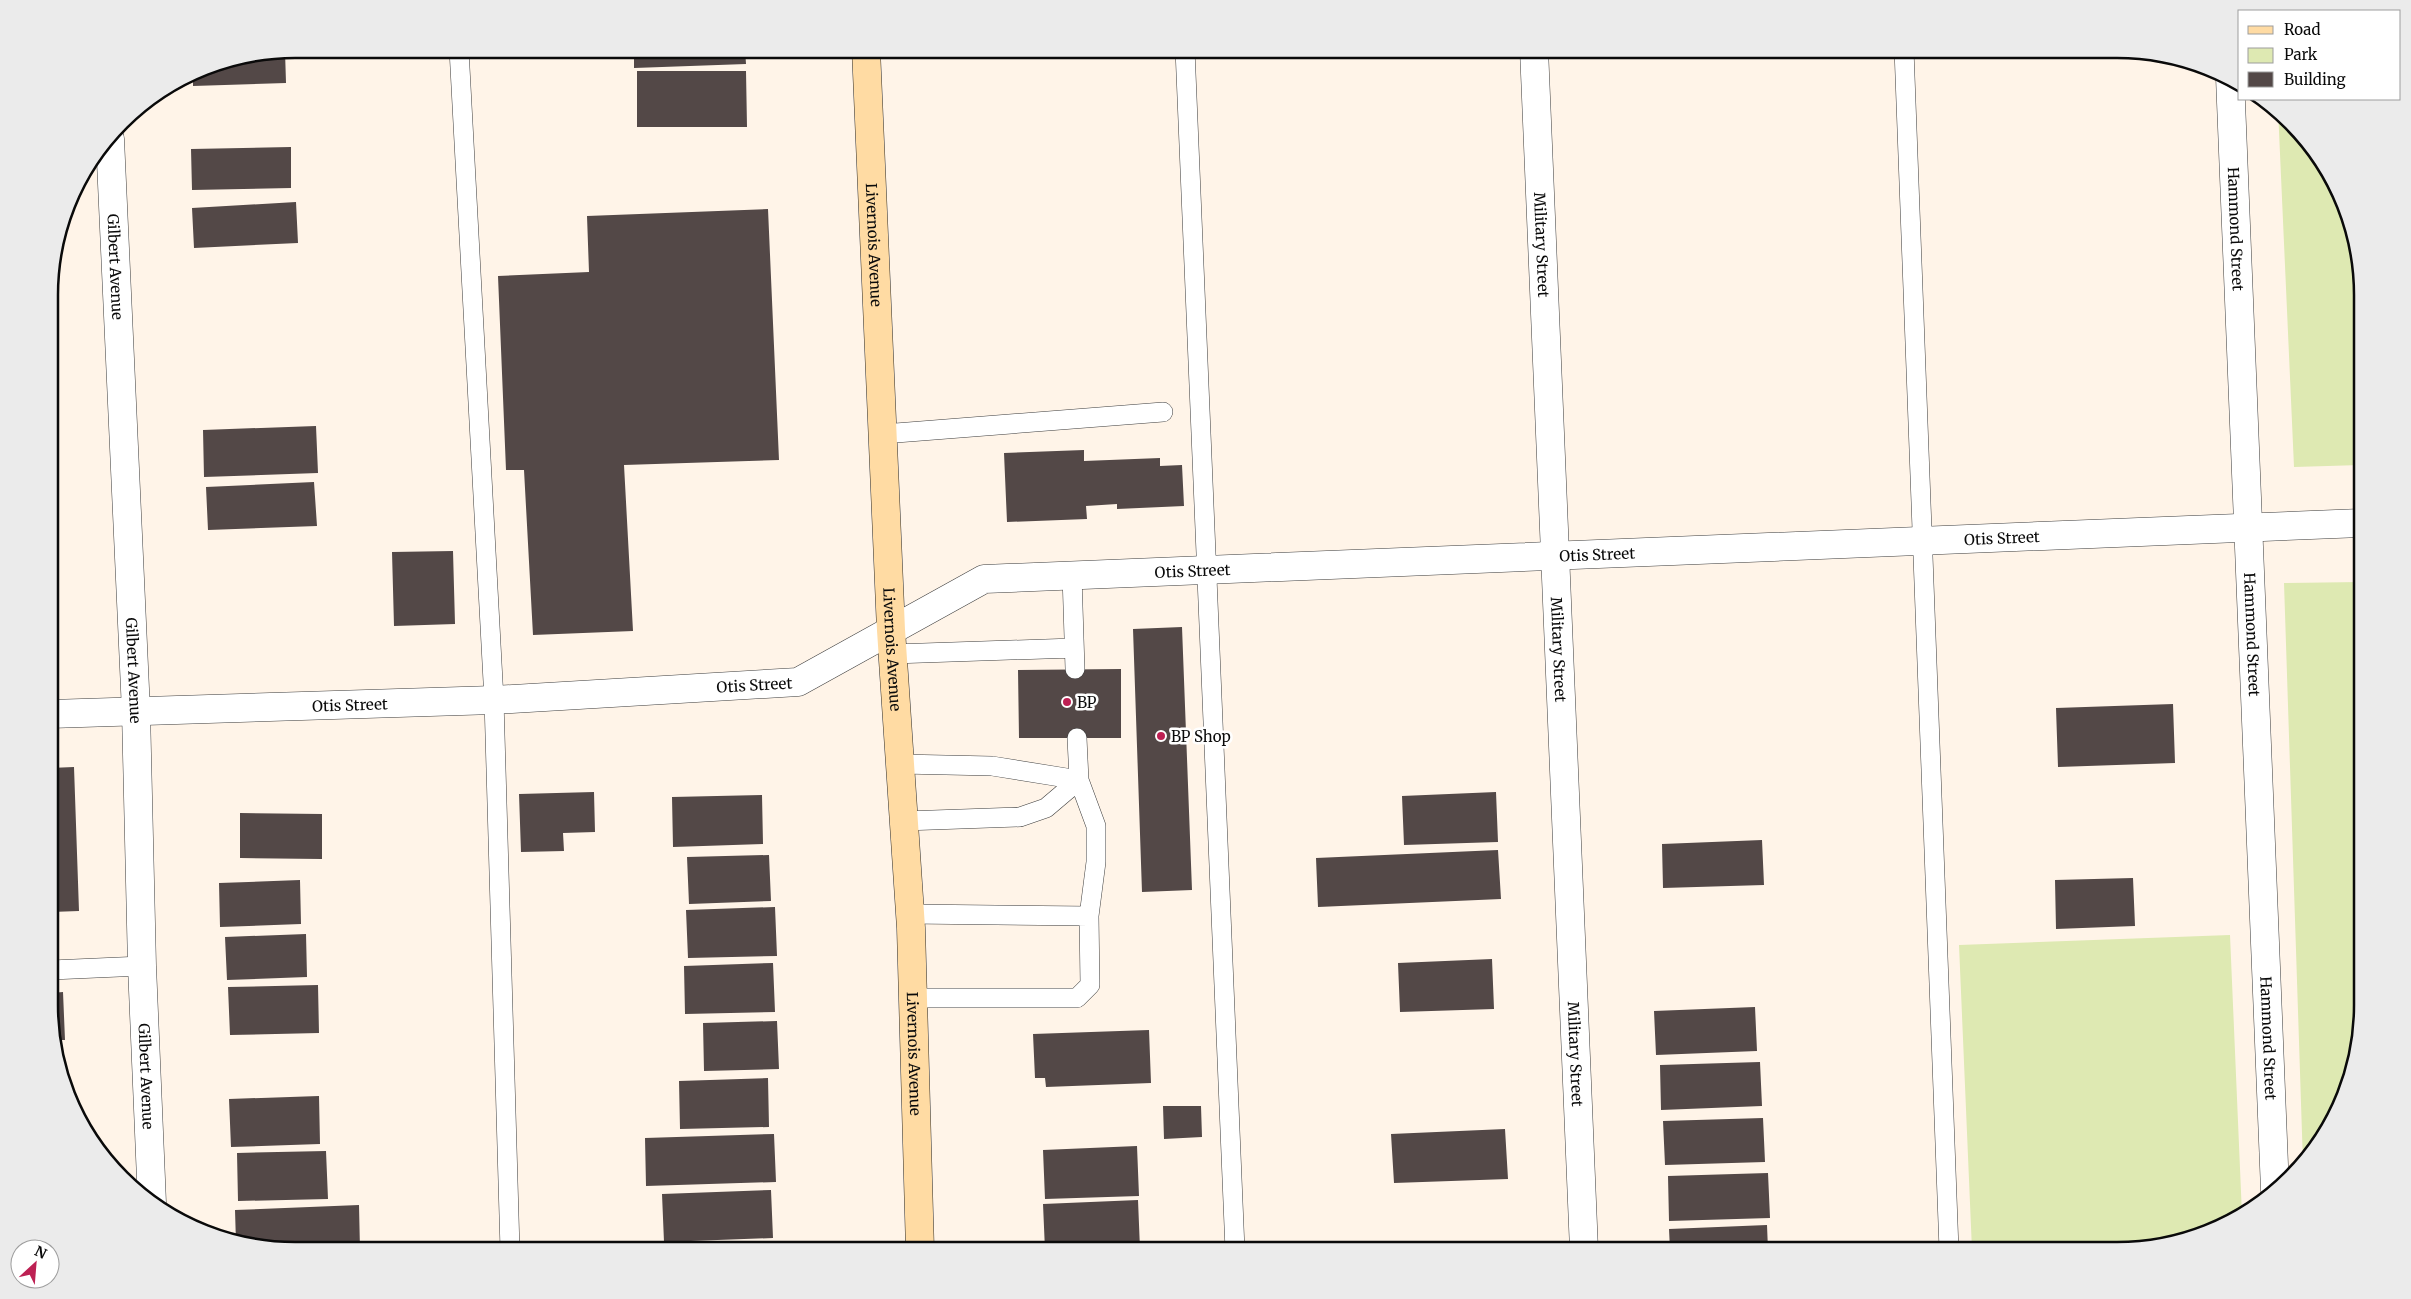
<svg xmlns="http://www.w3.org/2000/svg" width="2411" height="1299" font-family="Merriweather,serif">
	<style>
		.green { fill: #dee9b2 }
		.building { fill: #534847 }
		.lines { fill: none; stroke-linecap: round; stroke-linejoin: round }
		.service-casing { stroke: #3d3d3d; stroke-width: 20 }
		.minor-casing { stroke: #3d3d3d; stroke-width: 29 }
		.secondary-casing { stroke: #2c2c2c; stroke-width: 29 }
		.service { stroke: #fff; stroke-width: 19 }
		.minor { stroke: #fff; stroke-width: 28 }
		.secondary { stroke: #ffdba3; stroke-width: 28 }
		.poi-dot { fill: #bd2053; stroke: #fff; stroke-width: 2 }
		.labels { text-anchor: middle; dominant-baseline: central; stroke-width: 5; stroke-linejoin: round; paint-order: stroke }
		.street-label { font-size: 15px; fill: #0a0a0a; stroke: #fff }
		.poi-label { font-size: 15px; fill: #0a0a0a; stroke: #fff; text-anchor: start }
		.rim { fill: none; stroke: #0a0a0a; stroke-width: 2.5 }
	</style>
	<rect width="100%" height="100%" fill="#fff4e8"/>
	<path class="green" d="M2278,109L2321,158L2344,201L2360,263L2361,465L2294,467Z
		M2361,582L2362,1005L2354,1068L2337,1114L2303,1164L2284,583Z
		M2230,935L2242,1215L2195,1237L2132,1250H1972L1959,945Z"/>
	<path class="building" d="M634,49H745L746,64L634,68Z
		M285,51L286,83L193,86V72L201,67Z
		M637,71H746L747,127H637Z
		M291,147V188L192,190L191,149Z
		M296,202L298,243L194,248L192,208Z
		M768,209L779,460L624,465L633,631L533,635L524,470H506L498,276L589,272L587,216Z
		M316,426L318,473L204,477L203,430Z
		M1084,450V461L1160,458V466L1182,465L1184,506L1117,509V504L1086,506L1087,519L1007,522L1004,453Z
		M314,482L317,526L208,530L206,487Z
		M50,494H55L57,540H50Z
		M453,551L455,624L394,626L392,552Z
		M1182,627L1192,890L1142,892L1133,629Z
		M1121,669V738H1019L1018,670Z
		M2173,704L2175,763L2058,767L2056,708Z
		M74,767L79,911L51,912L50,768Z
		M594,792L595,832L563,833L564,851L521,852L519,794Z
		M1496,792L1498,842L1404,845L1402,796Z
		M762,795L763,844L673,847L672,797Z
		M240,813L322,814V859L240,858Z
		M1762,840L1764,885L1663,888L1662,844Z
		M1498,850L1501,899L1318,907L1316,858Z
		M769,855L771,901L689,904L687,857Z
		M2133,878L2135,926L2056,929L2055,880Z
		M300,880L301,924L220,927L219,883Z
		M775,907L777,956L688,958L686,910Z
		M306,934L307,977L227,980L225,937Z
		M1492,959L1494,1009L1400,1012L1398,963Z
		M773,963L775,1012L685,1014L684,966Z
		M318,985L319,1033L230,1035L228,987Z
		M63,992L65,1040H52L51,993Z
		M1755,1007L1757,1051L1656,1055L1654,1011Z
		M777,1021L779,1069L704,1071L703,1023Z
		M1149,1030L1151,1083L1046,1087L1045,1078H1035L1033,1034Z
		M1760,1062L1762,1106L1661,1110L1660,1065Z
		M768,1078L769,1127L680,1129L679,1081Z
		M319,1096L320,1144L231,1147L229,1099Z
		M1163,1106H1201L1202,1137L1164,1139Z
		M1763,1118L1765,1162L1665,1165L1663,1121Z
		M1505,1129L1508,1179L1394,1183L1391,1134Z
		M774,1134L776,1182L646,1186L645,1138Z
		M1137,1146L1139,1196L1045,1199L1043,1150Z
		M326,1151L328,1199L238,1201L237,1153Z
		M1768,1173L1770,1218L1669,1221L1668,1176Z
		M771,1190L773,1238L664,1242L662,1194Z
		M1138,1200L1140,1249L1045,1250L1043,1204Z
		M359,1205L360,1250H294L236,1243L235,1210Z
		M1767,1225L1768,1250H1670L1669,1229Z
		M770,1242V1250H680V1245Z
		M1490,1242V1250H1393V1246Z"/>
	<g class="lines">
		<g class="service-casing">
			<path id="service" d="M459,49L494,700L510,1250
				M1185,49L1235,1250
				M1904,49L1949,1250
				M883,434L1163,412
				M1072,575L1075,669
				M893,654L1074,648
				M900,764L992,766L1079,780L1096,826V862L1089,916L910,914
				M904,821L1020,817L1046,808L1079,780L1077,738
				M51,970L142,966
				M914,998H1077L1090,985L1089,916"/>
		</g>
		<g class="minor-casing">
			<g id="minor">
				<path id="s1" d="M1534,49L1584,1250"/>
				<path id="s2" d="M2230,77L2275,1190"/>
				<path id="s3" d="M110,139L136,711L142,966L152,1203"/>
				<path id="s4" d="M50,714L494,700L798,682L984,579L2361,523"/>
			</g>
		</g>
		<g class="secondary-casing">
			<g id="secondary">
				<path id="s5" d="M866,49L891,630L911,928L920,1250"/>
			</g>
		</g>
		<use href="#service" class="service"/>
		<use href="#minor" class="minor"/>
		<use href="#secondary" class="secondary"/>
	</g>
	<g class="poi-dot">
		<circle cx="1067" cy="702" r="5"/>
		<circle cx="1161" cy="736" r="5"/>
	</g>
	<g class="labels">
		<g class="street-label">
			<text stroke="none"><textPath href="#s2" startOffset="152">Hammond Street</textPath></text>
			<text stroke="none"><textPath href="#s5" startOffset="196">Livernois Avenue</textPath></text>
			<text stroke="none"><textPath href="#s1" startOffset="196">Military Street</textPath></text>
			<text stroke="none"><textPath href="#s3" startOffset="128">Gilbert Avenue</textPath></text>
			<text stroke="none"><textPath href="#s4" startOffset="1980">Otis Street</textPath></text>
			<text stroke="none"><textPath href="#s4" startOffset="1575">Otis Street</textPath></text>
			<text stroke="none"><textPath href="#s4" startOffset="1170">Otis Street</textPath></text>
			<text stroke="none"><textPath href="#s2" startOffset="558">Hammond Street</textPath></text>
			<text stroke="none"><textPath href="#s5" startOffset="601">Livernois Avenue</textPath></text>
			<text stroke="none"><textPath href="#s1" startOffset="601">Military Street</textPath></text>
			<text stroke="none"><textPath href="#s3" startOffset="532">Gilbert Avenue</textPath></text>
			<text stroke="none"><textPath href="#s4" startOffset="705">Otis Street</textPath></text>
			<text stroke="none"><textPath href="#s4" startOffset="300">Otis Street</textPath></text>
			<text stroke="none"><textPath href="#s2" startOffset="962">Hammond Street</textPath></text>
			<text stroke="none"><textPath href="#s5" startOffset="1006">Livernois Avenue</textPath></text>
			<text stroke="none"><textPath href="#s1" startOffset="1006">Military Street</textPath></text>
			<text stroke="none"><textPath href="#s3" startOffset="938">Gilbert Avenue</textPath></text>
		</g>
		<g class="poi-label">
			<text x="1077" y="702">BP</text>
			<text x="1171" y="736">BP Shop</text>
		</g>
	</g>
	<path d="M0 0H2411V1299H0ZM295 58H2117A237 237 0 0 1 2354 295V1005A237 237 0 0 1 2117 1242H295A237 237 0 0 1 58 1005V295A237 237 0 0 1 295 58Z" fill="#ebebeb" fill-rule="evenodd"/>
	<path class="rim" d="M295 58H2117A237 237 0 0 1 2354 295V1005A237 237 0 0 1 2117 1242H295A237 237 0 0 1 58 1005V295A237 237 0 0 1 295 58Z"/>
	<rect x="2238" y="10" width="162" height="90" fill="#ffffff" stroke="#9d9d9d"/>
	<rect x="2248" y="26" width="25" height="8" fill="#ffdba3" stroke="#9d9d9d"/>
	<text x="2284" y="35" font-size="15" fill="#0a0a0a">Road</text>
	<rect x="2248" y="48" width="25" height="15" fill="#dee9b2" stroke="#9d9d9d"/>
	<text x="2284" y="60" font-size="15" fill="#0a0a0a">Park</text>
	<rect x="2248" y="72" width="25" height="15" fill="#534847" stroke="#9d9d9d"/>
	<text x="2284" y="85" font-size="15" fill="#0a0a0a">Building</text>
	<g transform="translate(35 1264) rotate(26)"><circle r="24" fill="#ffffff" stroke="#9d9d9d"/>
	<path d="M0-4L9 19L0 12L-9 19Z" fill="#bd2053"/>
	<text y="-8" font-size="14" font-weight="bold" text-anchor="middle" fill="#0a0a0a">N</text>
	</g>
</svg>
